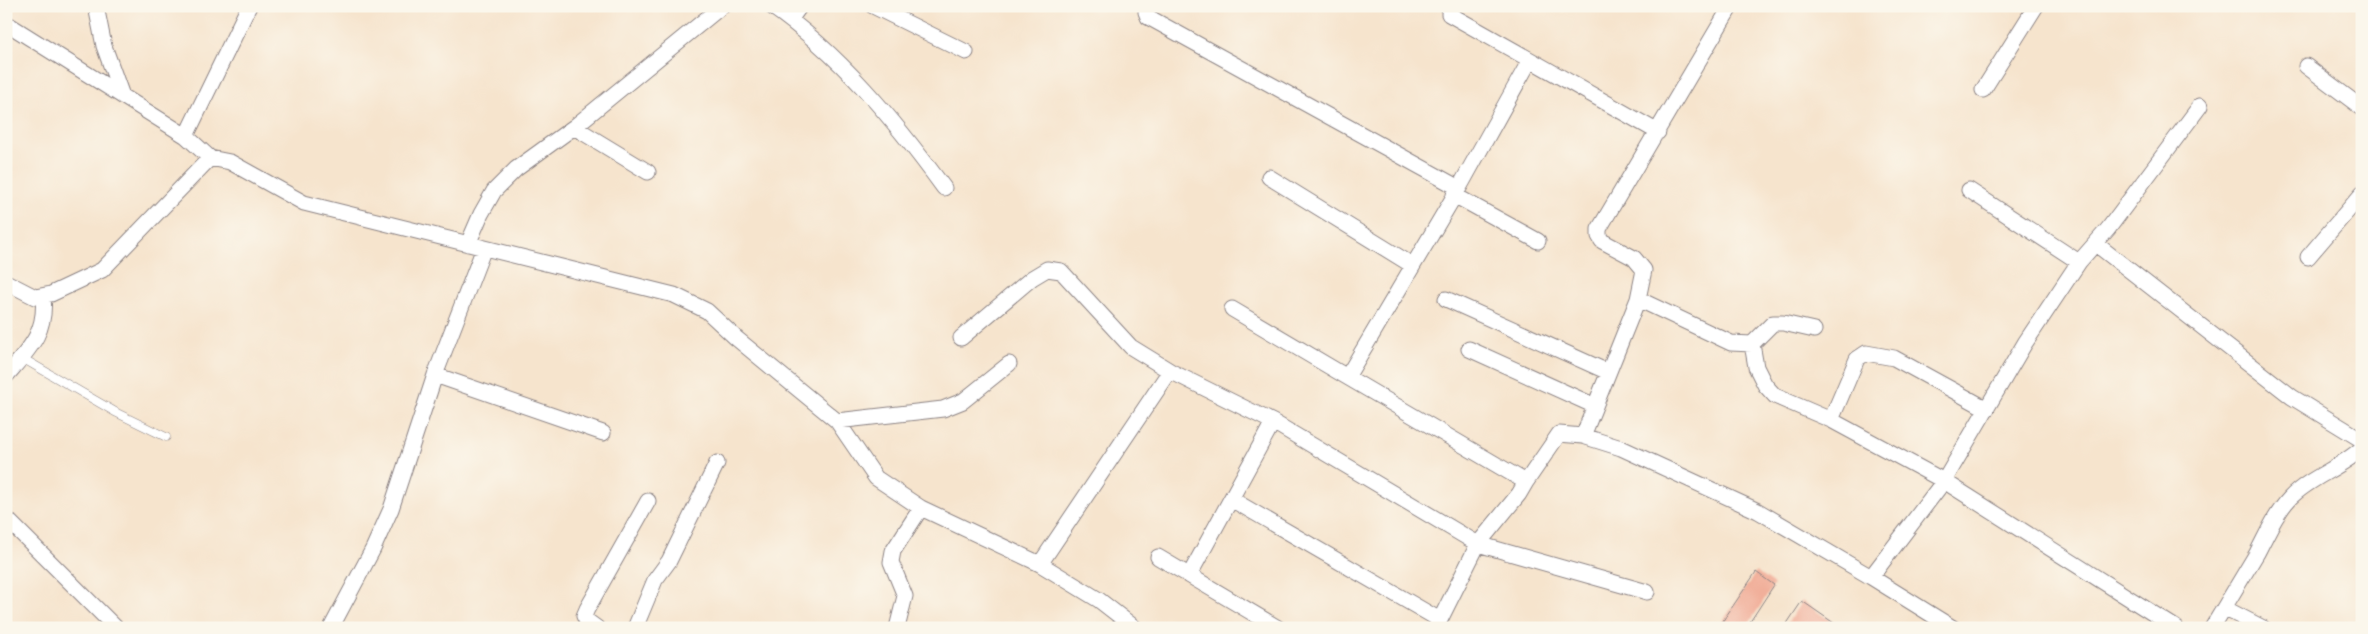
<svg xmlns="http://www.w3.org/2000/svg" width="2368" height="634" font-family="'Libre Bodoni',serif">
	<style>
		.building { fill: #f1af9a }
		.lines { fill: none; stroke-linecap: round; stroke-linejoin: round }
		.service-casing { stroke: #8c8384; stroke-width: 9 }
		.minor-casing { stroke: #8c8384; stroke-width: 17 }
		.service { stroke: #fff; stroke-width: 8 }
		.minor { stroke: #fff; stroke-width: 15 }
	</style>
	<rect width="100%" height="100%" fill="#fbf7ec"/>
	<filter id="ink" filterUnits="userSpaceOnUse"><feTurbulence type="fractalNoise" baseFrequency=".02" numOctaves="2"/><feDisplacementMap in="SourceGraphic" scale="10" xChannelSelector="R" yChannelSelector="G"/><feConvolveMatrix kernelMatrix="1 2 1 2 8 2 1 2 1" color-interpolation-filters="sRGB"/></filter>
	<filter id="wash" filterUnits="userSpaceOnUse"><feTurbulence type="fractalNoise" baseFrequency=".0096" numOctaves="4" result="noise"/><feDisplacementMap in="SourceGraphic" scale="20" xChannelSelector="R" yChannelSelector="G"/><feGaussianBlur stdDeviation="1.12" result="paint"/><feColorMatrix in="noise" values="0 0 0 0 0 0 0 0 0 0 0 0 0 0 0 0 0 1.4 0 .05"/><feComposite in="paint" operator="in"/></filter>
	<g filter="url(#wash)">
		<rect width="100%" height="100%" fill="#f6e4cd"/>
		<g id="blocks">
			<path class="building" d="M1756,572L1774,585L1746,628H1718Z
				M1802,601L1841,628H1784Z"/>
		</g>
	</g>
	<g filter="url(#ink)">
		<use href="#blocks" fill-opacity="0" stroke="#8c8384" stroke-width="1"/>
		<g class="lines">
			<g class="service-casing">
				<path id="service" d="M22,358L117,413L166,437"/>
			</g>
			<g class="minor-casing">
				<path id="minor" d="M96,6L104,46L122,96
					M771,6C840,54 895,121 944,188
					M873,6L966,52
					M1147,6L1146,12L1148,17L1459,188L1347,377L1526,482L1519,494L1478,544L1436,628
					M1449,14L1658,132
					M790,20L800,6
					M6,23L186,136L210,158
					M2306,66L2362,108
					M1983,90L2036,6
					M574,127L648,172
					M186,136L249,6
					M1269,177L1412,265
					M1459,188L1530,60
					M1969,190L2079,262
					M1454,195L1538,241
					M468,244L481,214L494,191L516,169L574,127L722,6
					M2096,244L2292,397L2362,440
					M2308,257L2362,194
					M6,282L35,297L51,294L102,270L210,158L230,162L304,203L674,295L707,311L736,338L837,421L876,478L921,508L1040,564L1099,600L1135,628
					M1446,299L1608,372
					M1638,299L1731,343L1752,344L1773,323H1783L1814,330
					M1232,309L1347,377
					M961,338L1032,278L1047,269L1061,271L1131,347L1170,371
					M1752,344L1756,367L1765,385L1775,396L1831,420L1944,481L2176,628
					M1469,349L1595,406
					M435,375L603,433
					M6,376C29,349 47,333 43,296
					M1831,420L1857,359L1866,353L1894,358L1987,409
					M837,421L943,409L963,401L1009,364
					M1583,436L1638,299L1644,270L1634,258L1602,241L1599,236V229L1731,6
					M1526,482L1559,434L1583,436L1621,448L1758,511L1871,577L1944,481L2025,343L2079,262L2108,229L2200,106
					M1231,499L1440,620
					M6,518L116,628
					M1158,557L1278,628
					M1040,564L1170,371L1273,422L1478,544L1647,592
					M1190,574L1273,422
					M1871,577L1953,628
					M2224,608L2263,628
					M331,628L373,549L391,509L435,375L484,248
					M597,628L586,620L584,616L587,609L648,501
					M635,628L655,580L669,561L717,463
					M897,628L905,596L891,562L893,551L921,508
					M2212,628C2227,603 2242,578 2257,553C2267,534 2276,513 2290,498C2310,477 2341,468 2362,448"/>
			</g>
			<use href="#service" class="service"/>
			<use href="#minor" class="minor"/>
		</g>
	</g>
	<rect width="2368" height="634" fill="none" stroke="#fbf7ec" stroke-width="25"/>
</svg>
